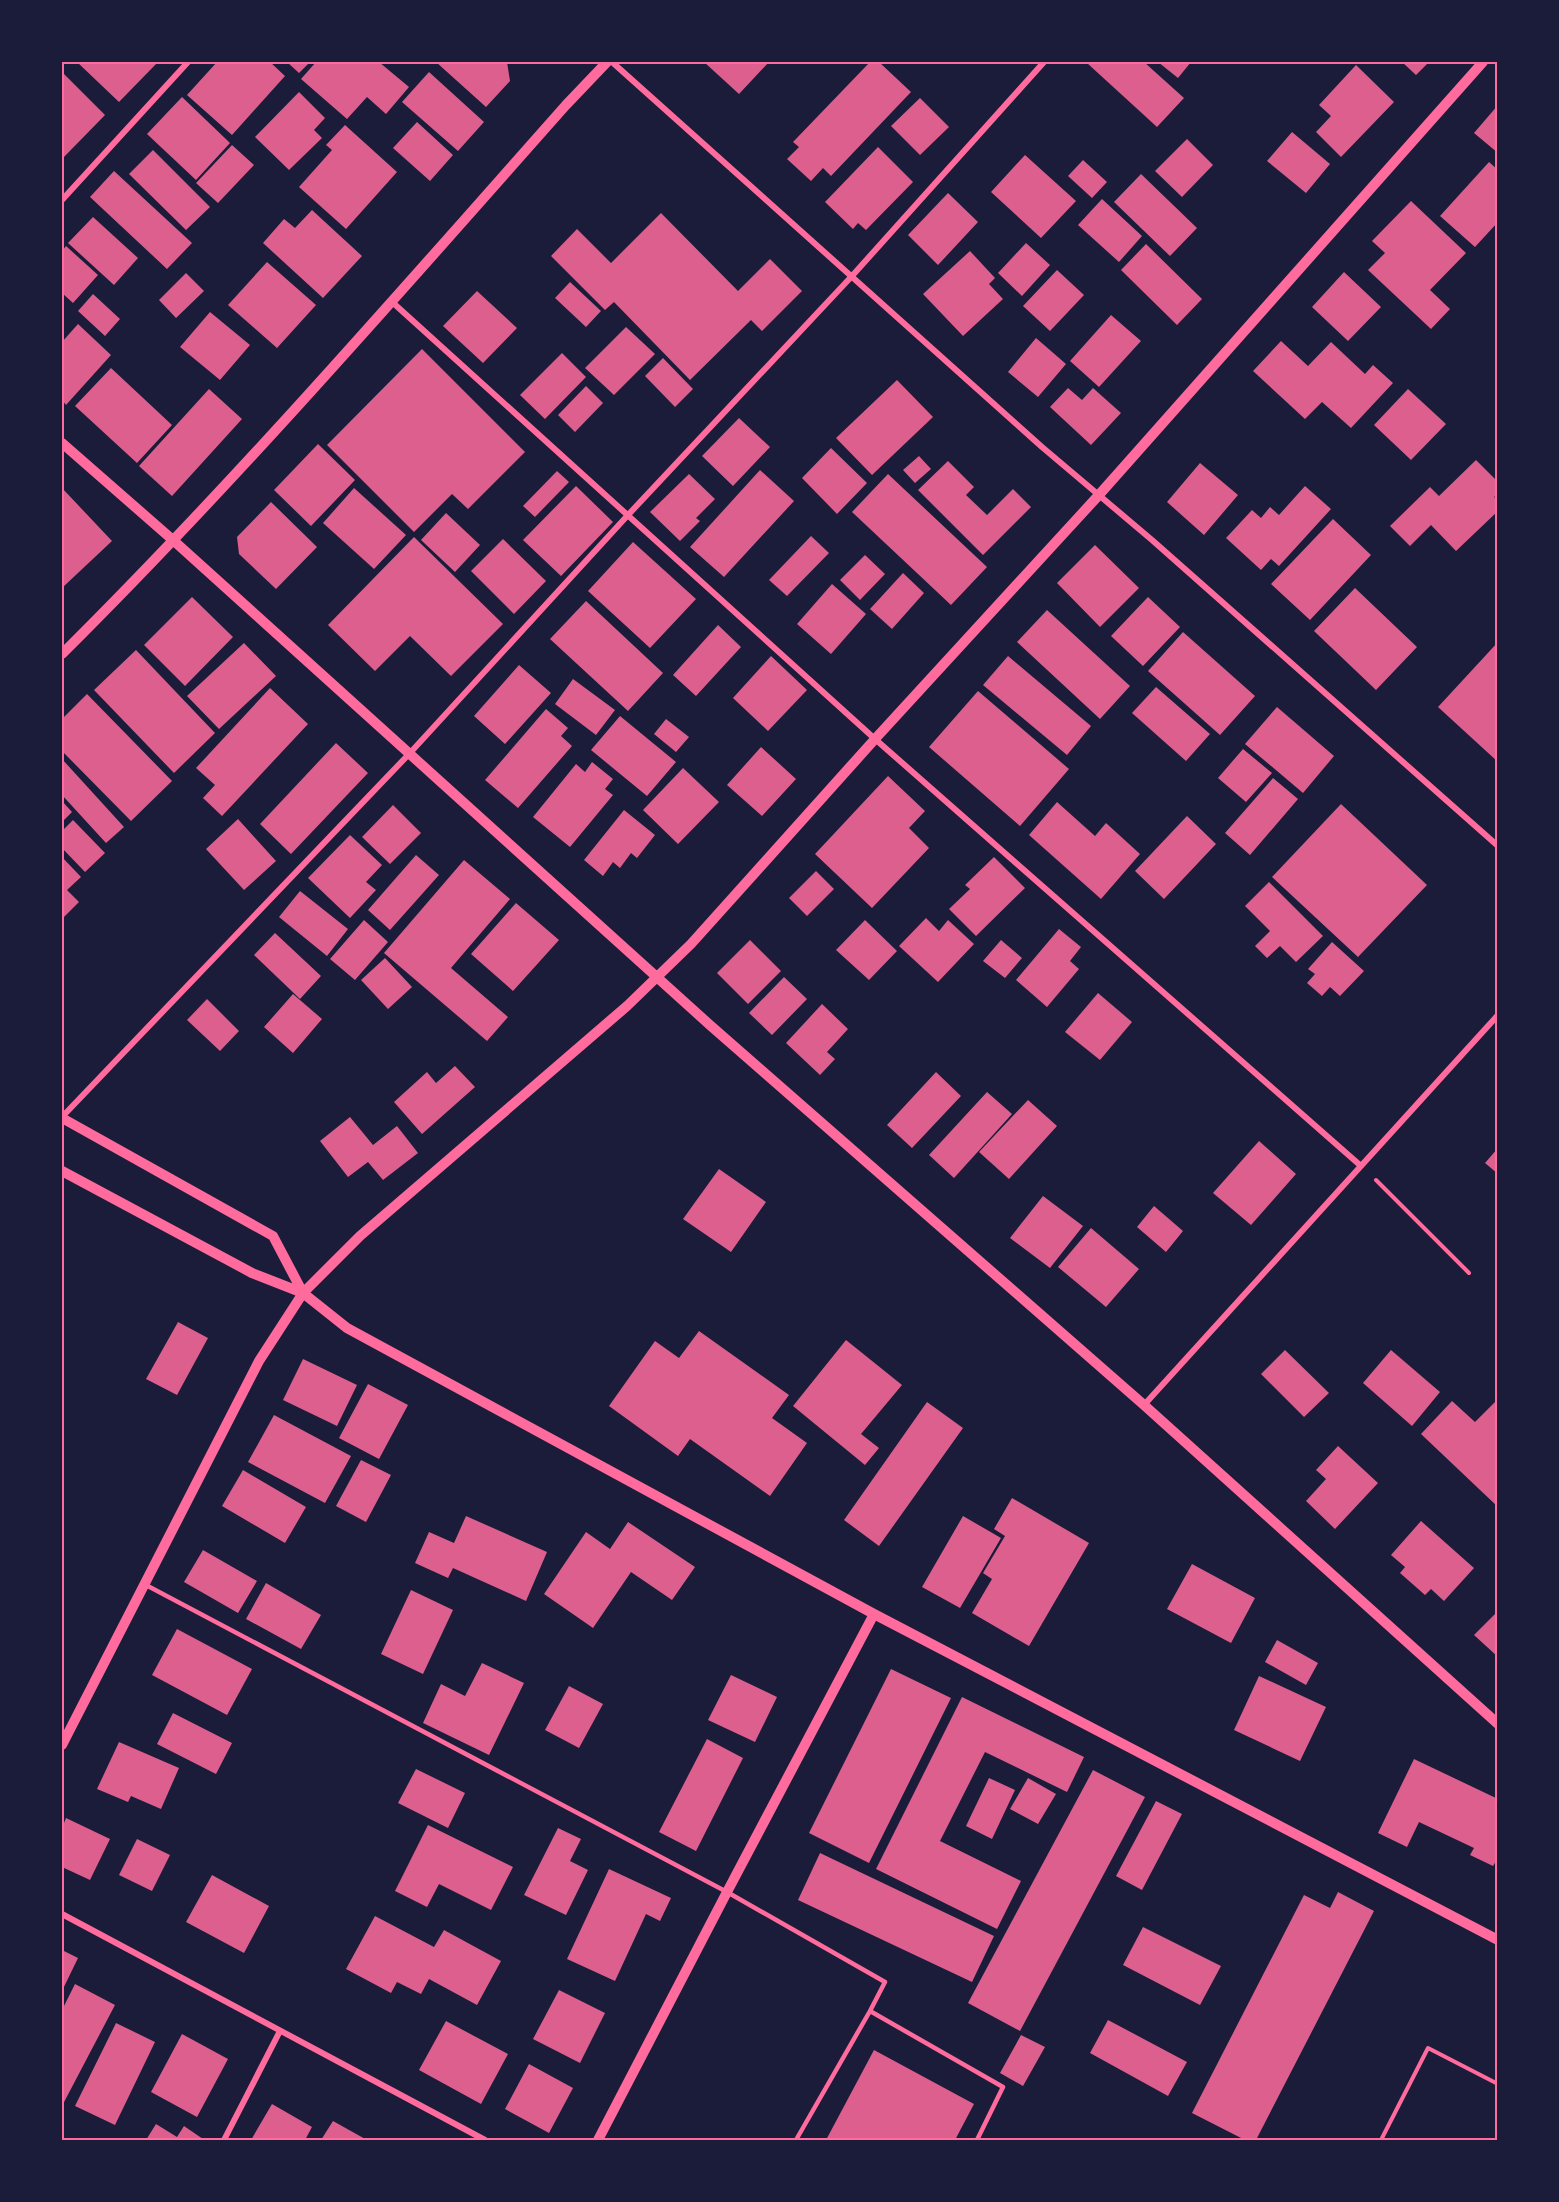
<svg xmlns="http://www.w3.org/2000/svg" width="1559" height="2202" font-family="Poppins,sans-serif">
	<style>
		.building { fill: #dd5f8e }
		.lines { fill: none; stroke-linecap: round; stroke-linejoin: round }
		.path { stroke: #ff6b9d; stroke-width: 4 }
		.service { stroke: #ff6b9d; stroke-width: 4.5 }
		.minor { stroke: #ff6b9d; stroke-width: 6 }
		.tertiary { stroke: #ff6b9d; stroke-width: 10 }
		.neatline { fill: none; stroke: #ff6b9d; stroke-width: 2 }
	</style>
	<rect width="100%" height="100%" fill="#1b1b3a"/>
	<path class="building" d="M77,62H155L157,63L119,102Z
		M217,62H270L285,76L232,135L187,95Z
		M287,62H310L299,73Z
		M316,62H379L409,87L386,114L367,97L347,119L301,79Z
		M436,62H507L510,81L486,107Z
		M704,62H769L739,94Z
		M870,62H879L911,92L831,176L823,168L811,181L787,159L799,147L793,142Z
		M1088,62H1144L1184,98L1157,127L1087,63Z
		M1158,62H1191L1178,78Z
		M1402,62H1429L1416,75Z
		M1356,65L1394,102L1341,157L1316,132L1331,116L1319,105Z
		M62,72L105,115L64,157L62,155Z
		M429,72L484,122L458,151L402,102Z
		M299,92L325,118L314,130L322,138L289,170L255,137Z
		M182,97L230,143L196,180L147,134Z
		M920,98L949,127L920,155L891,126Z
		M1498,105V153L1474,133Z
		M417,122L453,155L430,181L393,148Z
		M345,125L397,172L346,229L299,187L332,150L326,145Z
		M1292,132L1330,164L1306,193L1267,161Z
		M1187,139L1213,165L1182,197L1155,171Z
		M232,145L254,165L218,203L196,183Z
		M878,147L913,182L866,230L858,223L853,229L825,202Z
		M153,150L210,207L186,230L129,174Z
		M1025,155L1076,201L1041,238L991,192Z
		M1083,160L1107,182L1092,198L1068,176Z
		M1489,162L1498,170V222L1475,247L1440,216Z
		M114,171L192,243L167,269L90,197Z
		M1141,174L1197,228L1170,256L1114,202Z
		M948,193L978,222L938,265L908,235Z
		M1102,199L1142,236L1119,262L1078,225Z
		M1411,201L1466,253L1430,290L1450,309L1431,329L1368,270L1385,253L1372,241Z
		M312,210L362,256L323,298L263,243L284,219L295,228Z
		M661,213L738,291L770,259L802,291L762,331L751,320L690,380L614,302L605,310L551,256L577,229L611,263Z
		M93,217L138,258L114,285L68,243Z
		M1026,243L1050,265L1022,296L998,273Z
		M1146,244L1202,299L1177,325L1121,270Z
		M66,246L98,275L73,303L62,293V251Z
		M970,251L995,278L989,284L1003,299L963,336L923,294Z
		M267,262L316,305L277,348L228,305Z
		M1057,270L1084,295L1050,331L1023,306Z
		M1344,272L1381,307L1348,341L1312,307Z
		M186,273L204,291L176,318L159,300Z
		M570,282L601,311L586,327L555,298Z
		M477,291L517,328L483,363L443,326Z
		M93,294L120,319L105,336L78,311Z
		M210,312L250,345L220,380L180,347Z
		M1111,315L1141,341L1099,387L1070,361Z
		M78,324L111,355L66,405L62,400V342Z
		M626,327L655,354L614,395L585,368Z
		M1036,338L1066,364L1038,397L1008,372Z
		M1281,341L1308,366L1331,342L1365,374L1373,365L1393,383L1351,428L1322,402L1305,419L1253,371Z
		M422,349L525,452L468,509L452,494L414,532L327,445Z
		M562,353L586,377L545,419L520,395Z
		M663,358L693,389L675,407L645,376Z
		M111,368L172,425L137,463L75,406Z
		M897,380L933,417L872,475L836,438Z
		M586,386L603,403L575,432L558,415Z
		M1068,388L1082,400L1093,388L1121,413L1091,445L1050,407Z
		M209,389L242,419L172,496L139,466Z
		M1408,389L1446,424L1411,460L1374,425Z
		M739,418L770,447L733,486L702,456Z
		M318,444L355,480L311,526L274,490Z
		M831,448L867,483L837,514L802,478Z
		M919,456L931,469L915,483L903,470Z
		M1476,460L1498,482V494L1494,497L1498,500V511L1456,551L1431,525L1410,546L1390,526L1430,487L1439,496Z
		M948,461L974,487L966,495L987,515L1013,489L1031,507L983,555L918,490Z
		M1200,463L1238,495L1204,535L1167,502Z
		M760,470L794,501L724,577L690,547Z
		M557,471L569,482L535,517L523,506Z
		M689,474L715,499L696,518L700,521L680,541L650,512Z
		M888,474L987,567L951,605L852,512Z
		M576,486L613,522L561,576L523,540Z
		M1305,486L1331,509L1279,566L1271,559L1261,570L1226,538L1252,510L1261,518L1270,507L1279,515Z
		M62,488L112,541L62,588Z
		M354,488L406,535L374,569L323,523Z
		M271,502L317,547L276,589L239,554L237,537Z
		M446,513L480,545L455,572L421,540Z
		M1333,519L1371,555L1310,620L1271,584Z
		M811,536L829,553L787,596L769,580Z
		M414,537L503,624L451,676L410,636L375,671L328,625Z
		M503,539L546,581L514,614L471,571Z
		M633,542L696,599L650,648L588,591Z
		M1095,545L1139,588L1100,627L1057,583Z
		M865,555L885,574L860,600L840,580Z
		M903,573L924,593L892,629L870,609Z
		M832,584L866,614L831,654L797,624Z
		M1355,588L1417,647L1376,690L1314,631Z
		M192,597L233,637L185,686L144,645Z
		M1148,597L1180,627L1143,666L1111,636Z
		M586,601L663,673L628,711L550,639Z
		M1047,610L1130,686L1100,719L1017,642Z
		M718,625L741,647L696,696L673,675Z
		M1183,632L1255,696L1220,735L1148,671Z
		M1498,642V762L1438,707Z
		M244,643L276,676L219,729L187,696Z
		M136,650L215,733L174,773L94,690Z
		M771,656L807,690L768,731L733,698Z
		M1008,656L1091,726L1067,755L983,685Z
		M519,665L551,693L505,744L474,716Z
		M573,679L615,710L596,735L555,704Z
		M1156,687L1210,734L1186,761L1132,713Z
		M270,688L308,724L222,816L203,798L215,785L196,768Z
		M978,691L1069,769L1020,826L929,747Z
		M87,694L172,781L131,821L62,751V719Z
		M1277,707L1334,756L1303,793L1245,744Z
		M546,709L568,728L561,736L572,746L518,808L485,780Z
		M620,716L676,762L647,796L591,750Z
		M666,719L689,737L676,752L654,734Z
		M336,743L368,773L291,854L260,824Z
		M761,747L796,779L762,816L727,785Z
		M1243,749L1272,773L1246,802L1218,778Z
		M62,759L124,827L106,843L62,795Z
		M592,762L613,779L605,789L613,795L570,847L533,817L576,764L585,772Z
		M683,768L719,802L678,844L643,810Z
		M888,776L925,811L909,828L929,848L872,908L815,854Z
		M1273,778L1298,799L1250,855L1225,833Z
		M62,801L72,812L62,822Z
		M1057,802L1095,836L1106,823L1140,854L1101,899L1029,835Z
		M1341,804L1427,885L1358,957L1272,877Z
		M393,805L421,833L390,864L362,837Z
		M624,810L655,835L637,858L631,853L620,868L613,862L603,876L584,860Z
		M1187,816L1216,844L1164,899L1135,871Z
		M238,819L276,861L244,890L206,849Z
		M73,820L105,853L85,872L62,848V831Z
		M350,835L382,865L366,882L376,890L350,918L308,878Z
		M416,855L439,875L390,930L368,910Z
		M62,857L81,877L67,890L79,902L62,919Z
		M994,857L1025,888L976,936L949,909L970,889L965,885Z
		M464,860L510,899L451,968L508,1017L487,1041L384,953Z
		M816,871L834,889L807,916L789,898Z
		M1269,882L1323,936L1296,962L1280,946L1267,958L1255,946L1270,931L1245,906Z
		M300,891L348,929L327,956L279,917Z
		M516,903L559,940L513,991L471,954Z
		M926,918L939,931L948,920L974,944L938,982L899,946Z
		M364,920L388,942L355,980L330,959Z
		M865,920L897,951L869,980L836,950Z
		M1059,929L1081,947L1070,961L1079,969L1047,1007L1016,980Z
		M275,933L321,976L300,999L254,955Z
		M750,940L781,971L748,1004L717,973Z
		M1001,940L1022,958L1005,978L983,961Z
		M1332,942L1364,971L1340,996L1330,987L1322,996L1307,983L1315,974L1308,969Z
		M385,958L412,987L388,1009L361,980Z
		M784,977L807,999L772,1035L749,1013Z
		M1098,993L1132,1022L1100,1060L1065,1032Z
		M293,994L322,1019L293,1053L264,1027Z
		M207,999L239,1031L220,1051L187,1020Z
		M822,1004L848,1029L827,1052L835,1059L820,1075L786,1043Z
		M455,1066L475,1087L422,1134L394,1102L427,1072L436,1083Z
		M936,1072L961,1096L912,1148L887,1125Z
		M987,1092L1012,1114L954,1178L929,1155Z
		M1028,1100L1057,1126L1009,1179L979,1152Z
		M350,1117L373,1145L397,1126L418,1153L383,1180L368,1162L348,1177L320,1141Z
		M1259,1141L1296,1174L1251,1225L1213,1193Z
		M1498,1148V1174L1485,1163Z
		M719,1169L766,1202L731,1252L683,1219Z
		M1043,1196L1083,1226L1050,1268L1010,1238Z
		M1154,1206L1183,1231L1166,1252L1137,1227Z
		M1091,1228L1139,1269L1106,1307L1058,1267Z
		M178,1322L208,1338L177,1395L146,1379Z
		M699,1331L789,1395L772,1418L807,1443L770,1496L690,1439L678,1456L609,1406L655,1341L679,1358Z
		M846,1340L902,1385L861,1434L879,1448L865,1465L793,1406Z
		M1285,1350L1329,1393L1304,1417L1261,1374Z
		M1391,1350L1440,1392L1412,1426L1363,1383Z
		M303,1359L357,1385L337,1426L283,1400Z
		M368,1384L408,1405L379,1459L339,1438Z
		M1498,1399V1507L1421,1434L1452,1401L1475,1422Z
		M927,1402L963,1428L879,1546L844,1520Z
		M274,1415L351,1456L325,1503L248,1462Z
		M1338,1446L1378,1483L1335,1529L1306,1501L1326,1479L1316,1470Z
		M361,1460L391,1475L366,1522L336,1506Z
		M243,1470L306,1507L285,1543L222,1506Z
		M1012,1498L1089,1543L1029,1646L972,1613L992,1579L983,1573L1005,1536L994,1529Z
		M466,1516L547,1552L526,1601L453,1568L448,1578L415,1563L429,1532L454,1543Z
		M963,1516L1001,1538L960,1608L922,1587Z
		M1421,1521L1474,1568L1444,1601L1431,1589L1425,1595L1400,1573L1405,1567L1391,1555Z
		M628,1522L695,1567L672,1600L631,1572L593,1628L544,1594L586,1532L610,1549Z
		M203,1550L257,1581L238,1613L184,1582Z
		M1192,1564L1255,1598L1231,1643L1167,1609Z
		M266,1583L321,1615L301,1649L246,1619Z
		M411,1590L453,1610L423,1674L381,1654Z
		M1498,1611V1657L1474,1635Z
		M177,1629L252,1669L227,1715L152,1675Z
		M1277,1640L1318,1663L1306,1685L1265,1662Z
		M482,1663L524,1683L489,1755L423,1723L441,1684L465,1696Z
		M891,1669L951,1698L869,1863L809,1833Z
		M731,1675L777,1697L755,1742L708,1720Z
		M1259,1676L1326,1707L1300,1761L1234,1730Z
		M569,1686L603,1704L579,1748L545,1730Z
		M962,1697L1084,1757L1067,1792L985,1752L940,1841L1021,1881L997,1929L876,1869Z
		M173,1713L232,1743L216,1774L157,1744Z
		M707,1739L743,1758L696,1851L659,1832Z
		M119,1742L179,1768L161,1809L131,1796L128,1802L97,1789Z
		M1414,1759L1498,1799V1858L1493,1866L1470,1855L1474,1848L1419,1822L1407,1847L1378,1833Z
		M416,1769L465,1793L448,1828L398,1803Z
		M1093,1770L1145,1797L1020,2031L968,2003Z
		M989,1778L1015,1790L992,1839L966,1826Z
		M1028,1778L1056,1794L1038,1824L1010,1809Z
		M1156,1801L1182,1814L1142,1890L1116,1876Z
		M66,1818L110,1839L90,1880L62,1867V1828Z
		M428,1825L513,1867L491,1910L439,1884L427,1907L395,1891Z
		M558,1828L581,1839L570,1861L588,1870L566,1915L524,1895Z
		M137,1839L170,1855L152,1891L119,1875Z
		M820,1853L994,1936L972,1982L798,1900Z
		M609,1869L671,1898L660,1921L646,1914L615,1981L567,1959Z
		M212,1875L269,1906L244,1953L186,1922Z
		M1338,1892L1374,1911L1256,2140H1245L1192,2113L1304,1895L1330,1908Z
		M375,1916L434,1947L444,1930L501,1961L477,2005L429,1979L421,1994L397,1982L391,1993L346,1969Z
		M1143,1927L1221,1966L1200,2005L1123,1965Z
		M62,1950L78,1958L62,1991Z
		M75,1984L115,2005L62,2106V2010Z
		M559,1990L605,2013L580,2063L533,2039Z
		M1108,2020L1187,2062L1168,2096L1090,2053Z
		M446,2021L508,2054L481,2104L419,2070Z
		M116,2023L155,2042L115,2125L75,2106Z
		M182,2034L228,2059L197,2117L151,2092Z
		M1021,2035L1045,2047L1023,2086L1000,2073Z
		M874,2050L974,2104L955,2140H826Z
		M529,2064L573,2088L549,2133L505,2109Z
		M272,2104L312,2127L305,2140H251Z
		M333,2121L367,2140H321Z
		M156,2124L177,2137L184,2126L203,2139L202,2140H146Z"/>
	<g class="lines">
		<path class="path" d="M1376,1180L1469,1273
			M1381,2140L1428,2048L1498,2084"/>
		<path class="service" d="M144,1584L727,1892L885,1982L870,2011L1003,2087L977,2140
			M796,2140L870,2011"/>
		<path class="minor" d="M612,62L1042,447L1152,540L1498,846
			M62,200L188,62
			M391,301L875,739L1361,1166
			M62,1117L410,753L628,515L852,276L1044,62
			M1144,1405L1498,1015
			M62,1914L485,2140
			M224,2140L280,2031"/>
		<path class="tertiary" d="M62,443L174,541L711,1026L1144,1405L1498,1724
			M62,654C238,479 401,291 566,105L607,62
			M62,1118L273,1236L303,1293
			M62,1171L252,1273L303,1293L347,1328L874,1614L1498,1940
			M62,1745L259,1361L303,1293L360,1236L627,1006L691,944L875,739L1098,496L1483,62
			M598,2140L727,1892L874,1614"/>
	</g>
	<rect width="1559" height="2202" fill="none" stroke="#1b1b3a" stroke-width="126"/>
	<rect x="63" y="63" width="1433" height="2076" class="neatline"/>
</svg>
